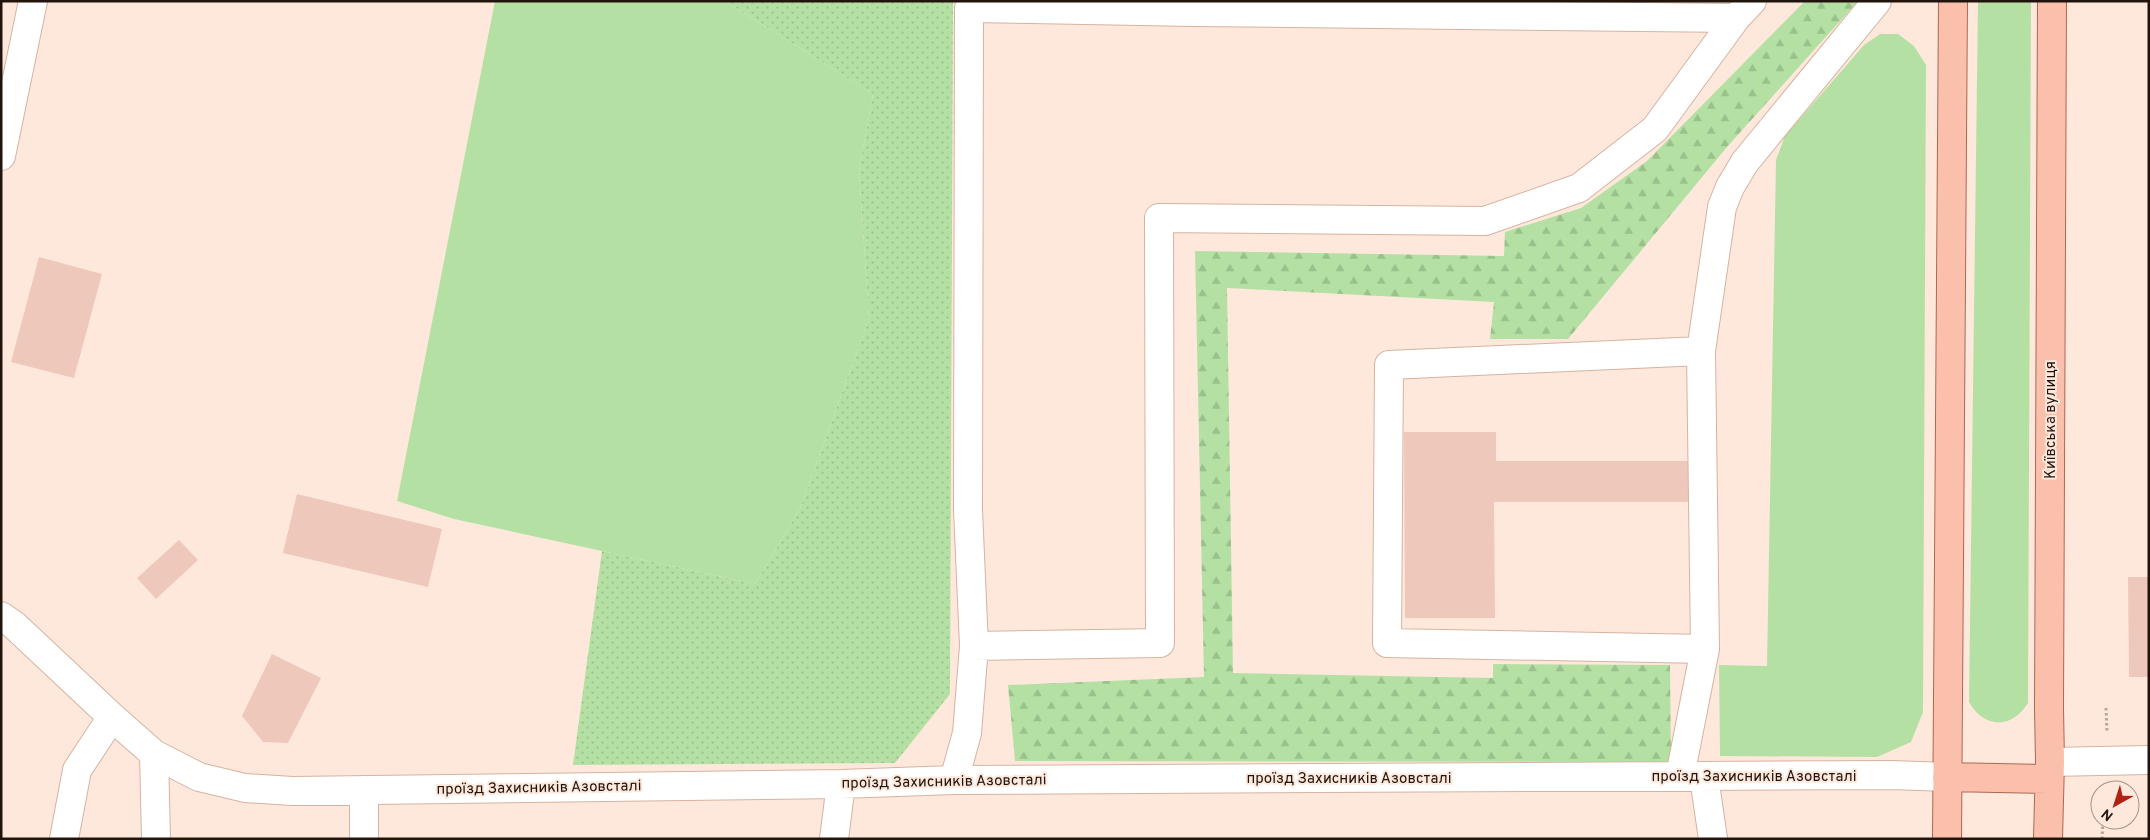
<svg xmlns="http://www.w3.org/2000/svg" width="2150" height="840" viewBox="0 0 2150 840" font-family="Overpass,sans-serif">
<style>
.green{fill:#b4e1a3}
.forest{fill:url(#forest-firs)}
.park{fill:url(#park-dots)}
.building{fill:#eec8ba}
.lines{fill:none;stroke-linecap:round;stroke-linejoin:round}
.minor-casing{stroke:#d5b3a0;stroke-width:30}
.major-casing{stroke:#ac6851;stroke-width:30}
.path{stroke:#b7a49a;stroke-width:3;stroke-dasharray:2.5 2.5;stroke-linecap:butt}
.minor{stroke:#fff;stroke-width:28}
.major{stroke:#fbc0ac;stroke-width:28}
.labels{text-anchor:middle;stroke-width:4;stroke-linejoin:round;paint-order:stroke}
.street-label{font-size:15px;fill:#20140d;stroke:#fee8dc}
</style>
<defs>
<pattern id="forest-firs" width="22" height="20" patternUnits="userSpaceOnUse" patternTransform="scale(1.25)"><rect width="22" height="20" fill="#b4e1a3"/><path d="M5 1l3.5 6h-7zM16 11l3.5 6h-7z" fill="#9ac08b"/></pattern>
<pattern id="park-dots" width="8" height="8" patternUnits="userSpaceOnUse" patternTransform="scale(1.25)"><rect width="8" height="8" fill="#b4e1a3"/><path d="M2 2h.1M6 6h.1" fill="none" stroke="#9ac08b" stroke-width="1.8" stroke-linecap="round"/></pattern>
</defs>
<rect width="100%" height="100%" fill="#fee8dc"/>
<!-- green -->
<path class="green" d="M495,1H725L873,94L859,171L869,318L800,509L755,584L454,519L397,501Z
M1978,1H2031L2028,703C2012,729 1984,729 1969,702Z
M1880,34H1898L1914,46L1926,65L1923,712L1911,742L1877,757L1720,756L1719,665L1767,666L1776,160L1785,136L1864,45Z"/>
<!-- forest -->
<path class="forest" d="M1805,1H1858L1727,147L1568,339H1490L1494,302L1227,288L1233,673L1493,678V664L1670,665L1671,762L1015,761L1008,685L1204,677L1195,251L1504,256L1505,232L1581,208L1647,161Z"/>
<!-- park -->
<path class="park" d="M725,1H953L950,694L895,763L573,765L602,551L755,584L800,509L869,318L859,171L873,94Z"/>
<!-- building -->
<path class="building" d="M39,257L102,274L74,378L11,362Z
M1404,432H1496V461H1694V502H1494L1495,618H1405Z
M297,494L442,529L428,587L283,553Z
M179,540L198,560L156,599L137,578Z
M2128,577H2149V677H2129Z
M272,654L321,678L288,743L263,742L242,716Z"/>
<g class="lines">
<defs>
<path id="minor" d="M1,156L33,1
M1701,351L1389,365L1387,643L1705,649
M1,616L14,625L112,717L154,754L199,777L245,788L292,791L841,784L954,780L1892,775L1947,777
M974,646L1160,643L1159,218L1485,221L1579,188L1655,129L1736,18L1752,1
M154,754L156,839
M2050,762L2149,760
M1680,776L1705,649L1701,351L1722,207L1730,187L1745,162L1877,1
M1704,777L1713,839
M954,780L967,733L974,646L968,510L969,8L1194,12L1736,18
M64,839L77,770L112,717
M364,839V790
M834,839L841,784"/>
<path id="major" d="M1947,777L2048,779
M1947,839L1953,1
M2048,839L2050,762L2049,708L2052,1"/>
</defs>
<!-- minor casing -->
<use href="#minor" class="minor-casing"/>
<!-- major casing -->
<use href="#major" class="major-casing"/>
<!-- path -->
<path class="path" d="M2106,708L2107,732
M2102,839L2103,820"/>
<!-- minor -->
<use href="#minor" class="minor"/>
<!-- major -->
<use href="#major" class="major"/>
</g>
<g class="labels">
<!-- street labels -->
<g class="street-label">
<text transform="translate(2050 420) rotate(-90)" y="5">Київська вулиця</text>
<text x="1754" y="781">проїзд Захисників Азовсталі</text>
<text x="1349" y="783">проїзд Захисників Азовсталі</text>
<text transform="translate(944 781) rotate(-1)" y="5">проїзд Захисників Азовсталі</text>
<text transform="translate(539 787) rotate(-1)" y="5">проїзд Захисників Азовсталі</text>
</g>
</g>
<!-- border -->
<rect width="2150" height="840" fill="none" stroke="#20140d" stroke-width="5"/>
<!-- north arrow -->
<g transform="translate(2115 805) rotate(219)"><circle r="24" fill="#fee8dc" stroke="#a59389"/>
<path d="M0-4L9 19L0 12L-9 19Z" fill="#b02116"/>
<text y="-8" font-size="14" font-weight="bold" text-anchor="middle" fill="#20140d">N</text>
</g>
</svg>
